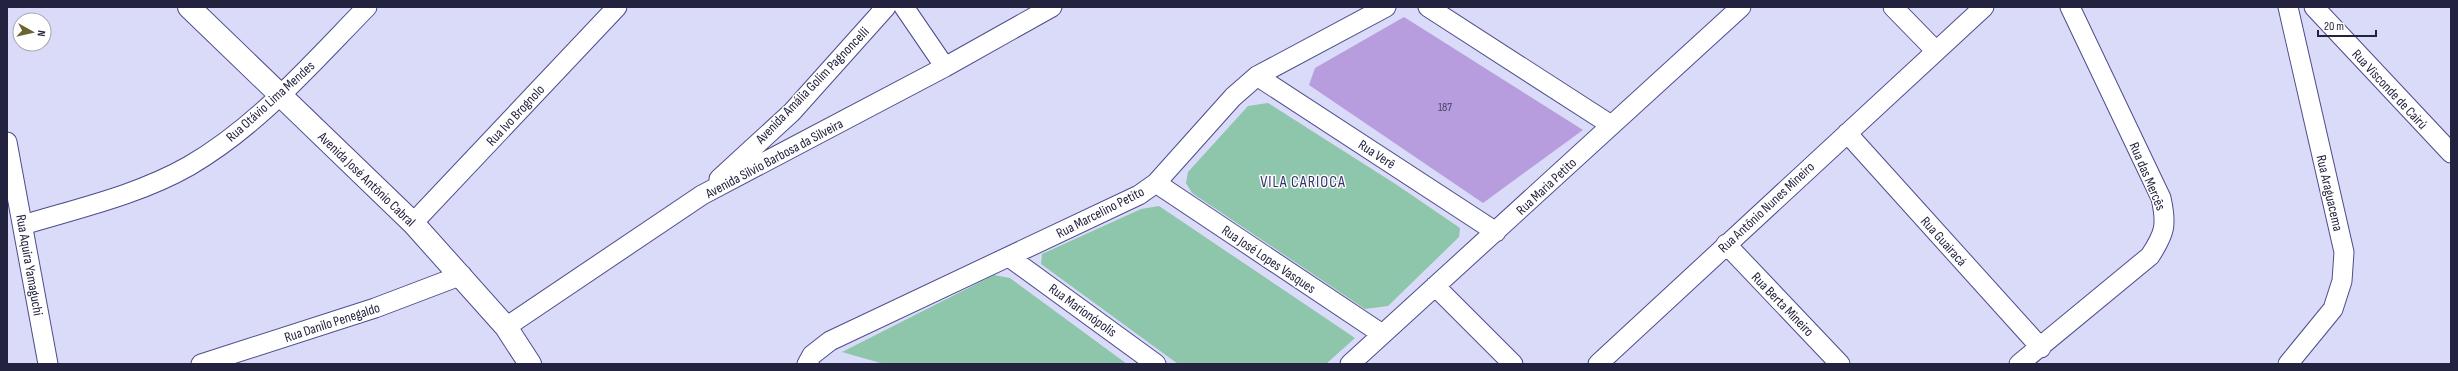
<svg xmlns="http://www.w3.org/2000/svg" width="2458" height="371" viewBox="0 0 2458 371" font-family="'Sofia Sans Condensed',sans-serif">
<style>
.green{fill:#8dc6aa}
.building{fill:#b79ddd}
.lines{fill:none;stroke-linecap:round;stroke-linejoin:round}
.minor-casing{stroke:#4e4c8b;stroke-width:21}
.tertiary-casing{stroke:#4e4c8b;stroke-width:24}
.minor{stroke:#fff;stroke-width:19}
.tertiary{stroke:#fff;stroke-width:22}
.labels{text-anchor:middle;stroke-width:3;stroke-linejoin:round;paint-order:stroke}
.number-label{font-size:12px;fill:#484266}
.street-label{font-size:14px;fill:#23233f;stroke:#fff}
.quarter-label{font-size:16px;letter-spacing:1px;fill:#36326e;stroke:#fff}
</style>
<rect width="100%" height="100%" fill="#d9dbf9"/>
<!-- green -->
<path class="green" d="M1268,103L1397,185L1460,228L1459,237L1388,306L1365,309L1192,193L1186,183L1188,172L1248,106Z
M1159,206L1355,338L1326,364H1178L1041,264L1042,254L1141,209Z
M994,275L1010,278L1127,364H884L842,352Z"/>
<!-- building -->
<path class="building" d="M1404,17L1583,130L1483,203L1309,85L1315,68Z"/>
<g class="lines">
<defs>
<path id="minor" d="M904,7L945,67
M1428,7L1611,125
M1893,7L1936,51
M2288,7L2344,252L2342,281L2333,309L2288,364
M2314,7L2451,153
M1257,76L1496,232
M1847,133L2041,348
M7,142L48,364
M719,179L792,112L886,7
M1156,183L1382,334
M413,223L617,7
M23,225C79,208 138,195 189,166C258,126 311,64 367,7
M1726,244L1840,364
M1009,257L1156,364
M1435,286L1513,364
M506,327L702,195L945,67L1052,7
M201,364L375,308L462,275
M807,364L812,355L830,341L1139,195L1156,183L1233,97L1257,76L1386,7
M1350,364L1741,7
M1598,364L1984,7
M2019,364L2150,256C2165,233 2167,225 2161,198L2070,7"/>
<path id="tertiary" d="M189,7L413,223L506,327L530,364"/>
</defs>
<!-- minor casing -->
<use href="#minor" class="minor-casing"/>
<!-- tertiary casing -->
<use href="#tertiary" class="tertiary-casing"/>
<!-- minor -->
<use href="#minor" class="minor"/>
<!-- tertiary -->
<use href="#tertiary" class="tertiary"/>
</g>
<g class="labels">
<!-- number labels -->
<g class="number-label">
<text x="1445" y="111">187</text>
</g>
<!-- street labels -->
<g class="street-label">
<text transform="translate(812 85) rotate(-46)" y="5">Avenida Amália Golim Pagnoncelli</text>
<text transform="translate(2390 89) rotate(47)" y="5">Rua Visconde de Cairú</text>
<text transform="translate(270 101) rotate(-42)" y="5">Rua Otávio Lima Mendes</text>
<text transform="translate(515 115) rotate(-47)" y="5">Rua Ivo Brognolo</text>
<text transform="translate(1377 154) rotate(33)" y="5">Rua Verê</text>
<text transform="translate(774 158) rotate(-28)" y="5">Avenida Silvio Barbosa da Silveira</text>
<text transform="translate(2148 176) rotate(67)" y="5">Rua das Mercês</text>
<text transform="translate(367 179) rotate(44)" y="5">Avenida José Antônio Cabral</text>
<text transform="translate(1546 186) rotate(-43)" y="5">Rua Maria Petito</text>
<text transform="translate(2330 193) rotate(77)" y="5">Rua Araguacema</text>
<text transform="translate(1766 207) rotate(-43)" y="5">Rua Antônio Nunes Mineiro</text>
<text transform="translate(1100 212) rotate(-27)" y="5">Rua Marcelino Petito</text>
<text transform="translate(1944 241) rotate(48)" y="5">Rua Guairacá</text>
<text transform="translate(1269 259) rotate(34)" y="5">Rua José Lopes Vasques</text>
<text transform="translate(30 265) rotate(80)" y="5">Rua Aquira Yamaguchi</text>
<text transform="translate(1783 304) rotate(46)" y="5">Rua Berta Mineiro</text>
<text transform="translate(1083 310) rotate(36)" y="5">Rua Marionópolis</text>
<text transform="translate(332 322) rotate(-18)" y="5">Rua Danilo Penegaldo</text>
</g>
<!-- quarter labels -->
<g class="quarter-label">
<text x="1303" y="187">VILA CARIOCA</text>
</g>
</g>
<!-- border -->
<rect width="2458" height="371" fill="none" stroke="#23233f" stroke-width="16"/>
<!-- north arrow -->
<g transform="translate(32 32) rotate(98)"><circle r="19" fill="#ffffff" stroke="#a7a7b2"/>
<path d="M0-3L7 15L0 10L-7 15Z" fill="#696430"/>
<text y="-6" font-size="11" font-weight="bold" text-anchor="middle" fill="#23233f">N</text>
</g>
<!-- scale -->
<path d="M2318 30v6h58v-6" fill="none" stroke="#23233f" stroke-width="2"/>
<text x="2324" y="30" font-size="12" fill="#23233f" stroke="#ffffff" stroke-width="3" paint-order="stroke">20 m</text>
</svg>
